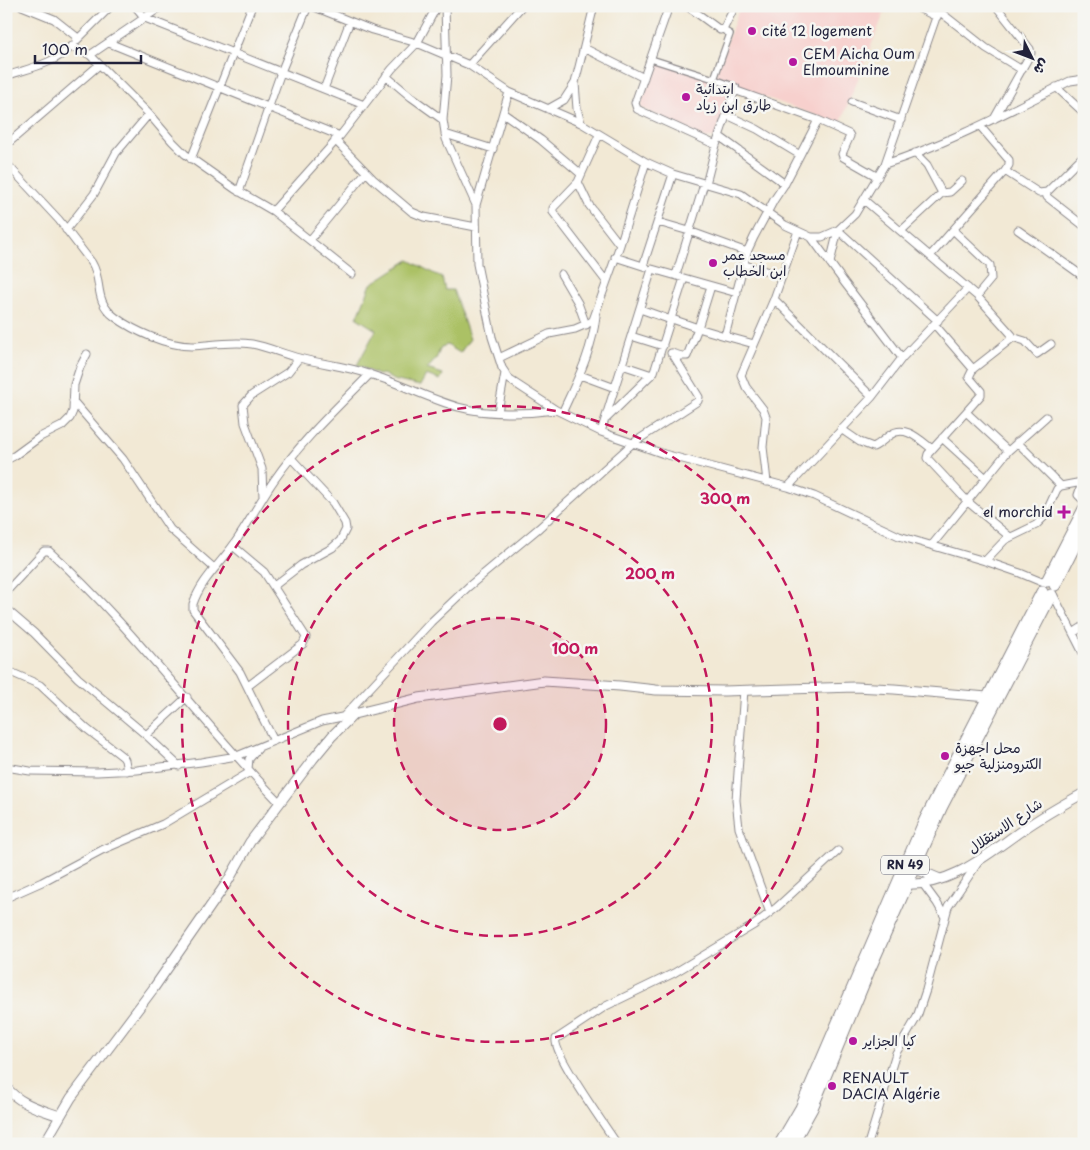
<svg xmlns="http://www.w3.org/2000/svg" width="1090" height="1150" viewBox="0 0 1090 1150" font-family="'Playpen Sans','Playpen Sans Arabic',sans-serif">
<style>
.built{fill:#f7d0cd}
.green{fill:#abc165;stroke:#667250}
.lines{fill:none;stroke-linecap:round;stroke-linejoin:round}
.pedestrian-casing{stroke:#8a8688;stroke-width:8}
.minor-casing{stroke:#8a8688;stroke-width:9}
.tertiary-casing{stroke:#8a8688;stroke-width:11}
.primary-casing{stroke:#8a8688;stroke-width:13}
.pedestrian{stroke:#fff;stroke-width:5.5}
.minor{stroke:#fff;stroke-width:7}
.tertiary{stroke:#fff;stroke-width:9}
.primary{stroke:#fff;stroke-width:11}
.ring{fill:none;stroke:#c2185b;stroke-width:2.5;stroke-dasharray:9 6}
.poi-dot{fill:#b5179e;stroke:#f6f6f2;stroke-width:2}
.labels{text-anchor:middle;stroke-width:5;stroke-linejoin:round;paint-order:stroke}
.shield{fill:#f6f6f2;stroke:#626272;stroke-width:1}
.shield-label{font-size:12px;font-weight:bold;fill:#22223b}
.poi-label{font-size:14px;fill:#22223b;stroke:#f6f6f2;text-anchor:start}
.street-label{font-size:14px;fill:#22223b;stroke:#f6f6f2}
.centre{fill:#c2185b;stroke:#f6f6f2;stroke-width:2.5}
.ring-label{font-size:15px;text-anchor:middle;font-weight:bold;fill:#c2185b;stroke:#f6f6f2;stroke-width:5;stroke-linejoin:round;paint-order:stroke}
</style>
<rect width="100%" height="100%" fill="#f6f6f2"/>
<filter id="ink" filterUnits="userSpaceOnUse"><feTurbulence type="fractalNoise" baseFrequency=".02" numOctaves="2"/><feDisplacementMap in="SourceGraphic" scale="10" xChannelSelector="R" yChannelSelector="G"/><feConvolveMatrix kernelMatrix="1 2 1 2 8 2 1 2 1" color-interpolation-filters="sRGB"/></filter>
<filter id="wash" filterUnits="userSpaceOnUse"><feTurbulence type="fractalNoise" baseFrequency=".0096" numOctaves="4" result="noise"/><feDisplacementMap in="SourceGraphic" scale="20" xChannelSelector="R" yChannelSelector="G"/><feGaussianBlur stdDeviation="1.12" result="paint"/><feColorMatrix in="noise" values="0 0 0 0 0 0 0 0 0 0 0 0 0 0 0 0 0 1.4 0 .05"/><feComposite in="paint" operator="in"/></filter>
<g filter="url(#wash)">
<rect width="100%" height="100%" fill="#f2e9d5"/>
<!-- built -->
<path class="built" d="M740,6H887L840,124L722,82L732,87L715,138L710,137L707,139L640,107L657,60L714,79Z"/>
<!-- green -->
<path class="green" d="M409,260L442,278L445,290H453L470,339L460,353L447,345L441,347L436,359L427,369L443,374L440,380L426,375L420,386L393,380L383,374L378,375L357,365L376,330L357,318L371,284Z"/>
</g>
<g filter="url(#ink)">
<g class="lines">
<defs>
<path id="pedestrian" d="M723,30L730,34L714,79L736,87L734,93
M651,59L714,79"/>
<path id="minor" d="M22,6L54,19L78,38
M135,6L145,18L364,105
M312,6L372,30L417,43L469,65L509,92L581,123L646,162L673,174L741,194L785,225L811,237H822L838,230L855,214L885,164L940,6
M445,6L447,75L443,120L446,139L476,205L477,264L492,337L502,368L510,380L556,410L601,432L664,454L788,487L814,496L899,536L985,561L1020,573L1044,583
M669,6L635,103L637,109L641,111L716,145
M687,6L720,30L724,28L735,6
M914,6L937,17
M939,11L986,48L1022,70
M76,41L111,6
M109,43L340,136
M584,48L644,78
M90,55L162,6
M469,65L522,6
M6,76C30,68 54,64 72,46L90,55L149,114L172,141L185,154L235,189L273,211L352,274
M386,76L411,97L443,120
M1056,87L1084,113
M324,89L350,21
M852,102L901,120
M548,109L564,100L575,83
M503,113L541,140L581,174
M727,115L757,129L800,155
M994,119L1031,53L1030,49L996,6
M581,123L577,109L575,83L594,6
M980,126L1009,160V165L1005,171L1039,193L1047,192
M445,134L493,149
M599,135L578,182L553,208V212L606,281
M719,136L785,184
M335,140L373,179L412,212L424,217L476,227
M6,145L99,65
M1084,155L1046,193L1047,197L1084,226
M191,159L252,6
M6,163L59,220L92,263C103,281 93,301 115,317C134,331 167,346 192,346C211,345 233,341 252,344C268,347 283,354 299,358C322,364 346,366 369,374C399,383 427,398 458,407C487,415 526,414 555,410
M885,164C950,143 1009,111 1070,81L1084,79
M706,184L716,145L734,93L737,91L818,120L849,134L850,136L842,154L843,157L878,177
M239,192L281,72L308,6
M942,193L950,192L962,181
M864,200L977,296L1012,335L1010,340L973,369L969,377L981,391V395L966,412L1008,451L932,545
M476,205L509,92
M273,211L340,136L392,69L417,43L437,6
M658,222L689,231L747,252
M66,230L94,194L116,153L149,114
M953,230L990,265L991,279L977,296
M1018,230L1084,277
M901,231L942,193L927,165L915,153
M811,237L844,282L902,358
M310,240L366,172
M620,245L646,162
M930,256L1005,171
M615,257L646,267
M830,263L838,230L938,321
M745,265L782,276
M643,266L673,174
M561,274L578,303L586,325
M676,275L704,184
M711,286L698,328L725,336
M774,299L872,397
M640,309L671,320
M935,325L973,369
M631,336L663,346
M1012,337L1025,341L1037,354L1051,344
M754,344L725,336L747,252L754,237L774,200L786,182L818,120
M671,353L682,356H687L698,328L672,319
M499,358L549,334L575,329L589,323L593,320L620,245L589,205L578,182
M622,365L652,375
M580,375L615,388
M73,401L123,459L170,529L214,568
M498,412L505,373
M966,412L928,454L927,458L968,502L1010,537
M562,413C577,380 592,352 596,316
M607,418L654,372L684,278
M841,429L860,442L873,447C880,444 884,439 890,435C905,424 920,440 932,449
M601,432L652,269L737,293
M942,438L986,478
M1017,442L1061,486
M1008,451L1046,417
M6,460L14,456L40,437L62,426L70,418L73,411L74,385L80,367L87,354
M1083,480L1078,495L1084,501
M767,482L763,447L766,417L763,409L746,387L741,375L774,299L798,231
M788,487L872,397L902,358L968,288
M263,497L262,469L245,423L243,405L252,395L288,372L299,358
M233,546L264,572L306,637L303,644L248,686
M985,561L1005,540L1036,525L1044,517L1057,489L1061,486L1082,482
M274,586L301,565L332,548L340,541L346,529L345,523L333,503L291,458
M6,592L42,553L44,551H49C134,628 200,721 279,802
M1053,594L1084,655
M6,609L34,633L78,678L146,735
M1073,633L1084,626
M6,670L40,685L87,729L123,757L125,760L127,771
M744,690L736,800L739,828L770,913
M344,716L431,622L468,587L539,528L633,443L698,401L699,397L672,353
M274,741L240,672L193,610V604C201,580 221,563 234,544C249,523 260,500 275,479C302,440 337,408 370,374
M179,766L146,735L187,697
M6,767L30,771L97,772L137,770L201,762L237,756L322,721L347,716
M248,769L249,759L258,749
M923,884L937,903L945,917
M6,898L42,882L102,850L163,824L250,772
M617,1144C607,1128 552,1053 556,1039L606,1006L674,973L754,925L776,908L838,851
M868,1144L896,1053L917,1017L926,990L948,907L979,861"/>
<path id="tertiary" d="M910,870L921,871L940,879
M902,884C949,888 985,856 1021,831C1041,817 1062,805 1084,793
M6,1087C19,1104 40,1109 59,1116
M44,1144L71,1098L153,989L228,881L250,842L313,759L332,736L354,714L419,698L544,681L620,686L656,690L724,691L855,687L894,689L987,697"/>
<path id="primary" d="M1047,581L1084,509
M1055,585L1084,527
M780,1144L801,1108L925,820L1042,592
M792,1144L812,1108L870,968L941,808L1051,595"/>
</defs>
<!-- pedestrian casing -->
<use href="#pedestrian" class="pedestrian-casing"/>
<!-- minor casing -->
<use href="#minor" class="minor-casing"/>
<!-- tertiary casing -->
<use href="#tertiary" class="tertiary-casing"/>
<!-- primary casing -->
<use href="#primary" class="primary-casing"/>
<!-- pedestrian -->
<use href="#pedestrian" class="pedestrian"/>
<!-- minor -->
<use href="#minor" class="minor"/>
<!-- tertiary -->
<use href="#tertiary" class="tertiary"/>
<!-- primary -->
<use href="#primary" class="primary"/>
</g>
</g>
<!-- distance rings -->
<circle cx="500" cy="724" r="106" fill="#c2185b" fill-opacity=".12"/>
<g class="ring">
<circle cx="500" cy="724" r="106"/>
<circle cx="500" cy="724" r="212"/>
<circle cx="500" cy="724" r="318"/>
</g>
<!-- markers -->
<g class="poi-dot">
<circle cx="752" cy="31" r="5"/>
<circle cx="793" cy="62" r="5"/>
<circle cx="686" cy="97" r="5"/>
<circle cx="713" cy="263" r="5"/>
<path d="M1061.5 504.5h5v5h5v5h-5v5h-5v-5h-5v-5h5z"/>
<circle cx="945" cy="756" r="5"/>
<circle cx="853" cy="1041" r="5"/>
<circle cx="832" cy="1086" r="5"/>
</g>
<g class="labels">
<!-- shield labels -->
<rect class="shield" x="881" y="855.5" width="48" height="19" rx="4"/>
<g class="shield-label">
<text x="905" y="869">RN 49</text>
</g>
<!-- poi labels -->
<g class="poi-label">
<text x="762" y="36">cité 12 logement</text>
<text x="803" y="59">CEM Aicha Oum<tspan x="803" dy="16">Elmouminine</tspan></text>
<text x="696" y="94">ابتدائية<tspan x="696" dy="16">طارق ابن زياد</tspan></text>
<text x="723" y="260">مسجد عمر<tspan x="723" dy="16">ابن الخطاب</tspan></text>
<text x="1053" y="517" text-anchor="end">el morchid</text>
<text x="955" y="753">محل اجهزة<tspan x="955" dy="16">الكترومنزلية جيو</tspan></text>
<text x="863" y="1046">كيا الجزاير</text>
<text x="842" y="1083">RENAULT<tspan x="842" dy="16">DACIA Algérie</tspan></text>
</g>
<!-- street labels -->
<g class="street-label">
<text transform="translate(1005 826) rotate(-34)" y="5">شارع الاستقلال</text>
</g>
</g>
<circle cx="500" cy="724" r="8" class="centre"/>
<g class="ring-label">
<text x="725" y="504">300 m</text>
<text x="650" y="579">200 m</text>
<text x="575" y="654">100 m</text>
</g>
<!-- margin -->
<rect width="1090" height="1150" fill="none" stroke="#f6f6f2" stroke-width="25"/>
<!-- north arrow -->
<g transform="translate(1032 58) rotate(132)" stroke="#f6f6f2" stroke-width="4" paint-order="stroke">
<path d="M0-4L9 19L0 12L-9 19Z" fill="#22223b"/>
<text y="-8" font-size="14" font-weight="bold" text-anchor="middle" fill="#22223b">ش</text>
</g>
<!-- scale -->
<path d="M35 55v8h106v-8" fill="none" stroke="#22223b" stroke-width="2.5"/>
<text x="42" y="55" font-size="15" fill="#22223b" stroke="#f6f6f2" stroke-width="4" paint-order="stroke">100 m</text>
</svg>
